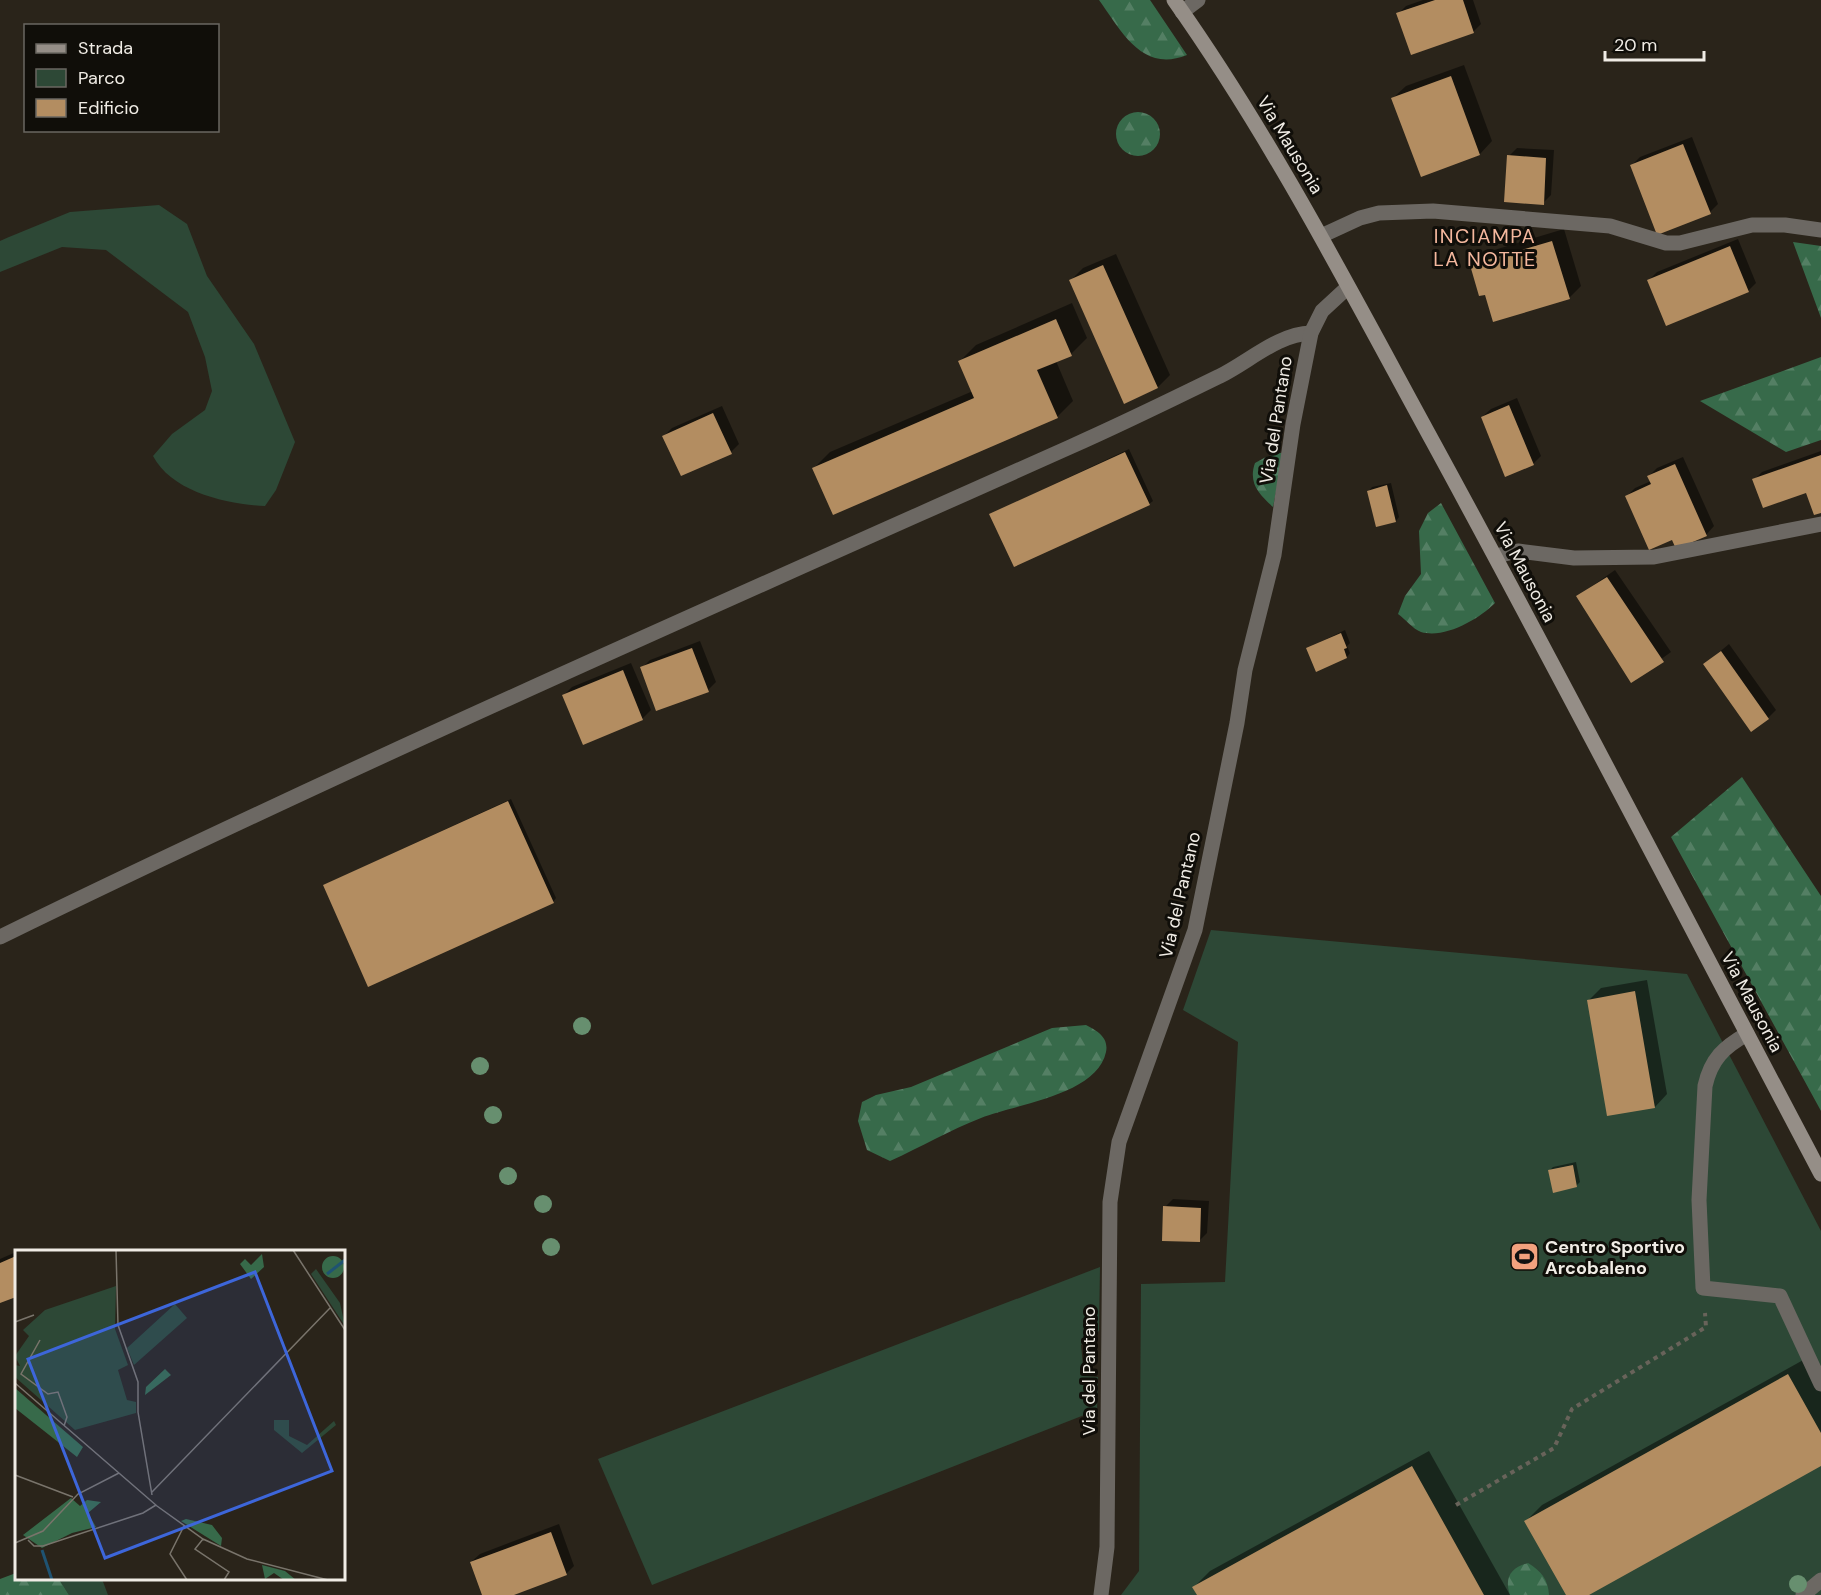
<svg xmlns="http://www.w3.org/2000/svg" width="1821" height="1595" viewBox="0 0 1821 1595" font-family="'DM Sans',sans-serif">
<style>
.green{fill:#2d4836}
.forest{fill:url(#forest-firs)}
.shadow{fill:#0007}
.building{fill:#b38d61}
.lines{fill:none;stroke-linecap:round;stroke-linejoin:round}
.path{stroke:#68635a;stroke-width:4;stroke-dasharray:4.5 4.5;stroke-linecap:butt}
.service{stroke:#6c6863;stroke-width:15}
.minor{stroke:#6c6863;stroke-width:15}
.secondary{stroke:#958e87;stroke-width:15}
.tree{fill:#678f6f}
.labels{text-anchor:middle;stroke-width:6;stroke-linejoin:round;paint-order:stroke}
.street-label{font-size:18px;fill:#f0ece5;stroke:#100e09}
.poi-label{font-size:18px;font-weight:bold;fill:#f0ece5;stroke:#100e09;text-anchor:start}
.neighbourhood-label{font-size:20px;letter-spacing:1.5px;fill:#f5b89e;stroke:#100e09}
.inset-river{fill:none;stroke:#1f5372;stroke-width:3}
.inset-road{fill:none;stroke:#79746b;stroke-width:1.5}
.view{fill:#3d66da;fill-opacity:0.15;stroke:#3d66da;stroke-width:3}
.inset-edge{fill:none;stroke:#f0ece5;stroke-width:3}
</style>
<defs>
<pattern id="forest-firs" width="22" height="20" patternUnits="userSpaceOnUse" patternTransform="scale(1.5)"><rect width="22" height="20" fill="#376a4a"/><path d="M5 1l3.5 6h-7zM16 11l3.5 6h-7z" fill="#547f64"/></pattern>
</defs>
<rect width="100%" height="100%" fill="#2a241a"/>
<!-- green -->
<path class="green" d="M159,205L187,224L207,276L254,344L295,442L276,490L265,506C226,504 172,492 153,456L172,434L205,410L212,391L205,357L188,312L106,250L62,247L0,272V241L9,237L70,212Z
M1211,930L1687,974L1821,1231V1595H1121L1139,1571L1141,1284L1225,1282L1238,1042L1183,1010Z
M1100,1267L1099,1331L1081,1345L1084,1376L1098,1377L1097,1410L652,1585L598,1459Z
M59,1579H102L108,1595H69Z"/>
<!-- forest -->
<path class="forest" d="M1099,0H1150L1187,55C1142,73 1122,32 1099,0Z
M1116 134a22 22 0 1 1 44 0a22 22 0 1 1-44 0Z
M1793,242L1821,246V318Z
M1821,357V440L1786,452L1700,401Z
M1284,452L1273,507C1259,494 1248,483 1255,463L1266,457Z
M1441,503L1495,603C1479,619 1445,639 1421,632C1413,629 1405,619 1398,614L1405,596L1421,574L1419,531L1428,513Z
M1742,777L1821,896V1111L1671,837Z
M1086,1025C1097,1031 1109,1037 1106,1052C1097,1095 1016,1104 981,1118C950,1130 921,1147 890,1161L867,1150L858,1121L862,1102L876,1095L911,1087L1052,1028Z
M1528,1563C1541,1571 1548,1579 1549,1595H1510C1504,1577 1511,1568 1528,1563Z
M16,1573V1578L59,1579L69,1595H0V1579Z"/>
<!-- shadow -->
<path class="shadow" d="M1423,0H1473L1481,24L1473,32L1398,14L1406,6Z
M1464,65L1492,141L1480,154L1421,175L1393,98L1406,86Z
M1692,137L1718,204L1710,212L1632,165L1640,157Z
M1517,148L1554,150L1551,195L1543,203L1509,156Z
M1564,229L1581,286L1569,298L1486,293L1471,265L1484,253Z
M1738,239L1756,283L1748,291L1649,280L1657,272Z
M1116,254L1170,375L1158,387L1070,281L1083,268Z
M1072,303L1087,338L1071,354L1056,361L1073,401L1057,417L814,468L830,452L973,391L960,361L976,345Z
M1517,398L1541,456L1533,464L1482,417L1491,409Z
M722,406L739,444L731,452L664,436L672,428Z
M1129,449L1153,501L1149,504L991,514Z
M1821,451V511L1807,491L1754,480L1762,472Z
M1683,457L1714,526L1706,535L1673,538L1627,496L1635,488L1651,481L1649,476L1657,468Z
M1391,483L1399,517L1396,521L1369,491L1372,487Z
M1615,570L1671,652L1632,680L1578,596Z
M1345,630L1350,643L1347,646L1350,653L1347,657L1308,648Z
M700,641L716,682L708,690L642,668L650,660Z
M1729,644L1776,710L1768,718L1705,664Z
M631,663L651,710L643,718L584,743L564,695L572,687Z
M511,799L556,898L553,902L324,885Z
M1647,980L1667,1094L1655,1107L1589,1000L1601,988Z
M1576,1162L1580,1182L1576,1186L1550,1170L1553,1167Z
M1173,1199L1209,1201L1207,1233L1199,1241L1165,1207Z
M16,1252V1295L0,1302V1259Z
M1805,1359L1821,1388V1464L1586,1595H1567L1526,1521L1542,1505Z
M1429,1451L1510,1595H1198L1194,1587L1210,1571Z
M559,1524L574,1566L566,1574L509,1595H484L471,1562L480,1554Z"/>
<!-- building -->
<path class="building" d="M1435,0H1463L1474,33L1411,55L1396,13Z
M1451,76L1480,155L1421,177L1391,98Z
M1683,144L1711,214L1657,235L1630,165Z
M1507,155L1546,158L1544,205L1504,202Z
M1552,241L1570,299L1493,322L1485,295L1479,296L1470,265Z
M1730,246L1749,292L1666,326L1647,280Z
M1103,265L1158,388L1124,404L1069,280Z
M1056,319L1072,356L1037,370L1058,418L833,515L812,468L974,398L958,361Z
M1509,405L1534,465L1505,477L1481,417Z
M713,413L732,454L681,476L662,436Z
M1125,452L1150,505L1014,567L989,514Z
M1821,455V513L1814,515L1806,493L1763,508L1752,479Z
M1675,464L1707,536L1676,549L1672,540L1649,550L1625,496L1651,484L1647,476Z
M1387,485L1396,522L1376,527L1367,491Z
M1607,577L1664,662L1631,683L1576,596Z
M1341,633L1347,648L1344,649L1347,658L1316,672L1306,648Z
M692,648L709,692L656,711L640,667Z
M1721,651L1769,719L1751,732L1703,664Z
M623,670L643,720L583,745L562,695Z
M508,801L554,903L368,987L323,885Z
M1635,991L1655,1108L1607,1116L1587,1000Z
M1573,1165L1577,1187L1553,1193L1548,1170Z
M1163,1206L1201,1208L1200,1242L1162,1241Z
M16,1256V1297L0,1303V1263Z
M1788,1374L1821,1433V1466L1589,1595H1566L1524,1521Z
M1412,1466L1484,1595H1197L1192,1587Z
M551,1532L567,1575L514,1595H482L470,1562Z"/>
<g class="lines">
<!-- path -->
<path class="path" d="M1456,1505L1554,1448L1572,1409L1706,1327L1705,1313"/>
<!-- service -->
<path class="service" d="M1321,236L1360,218L1379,213L1433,211L1610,226L1666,243H1680L1752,225H1785L1821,230
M0,937C352,765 712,607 1070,447C1120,425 1171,400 1220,376C1250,361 1278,334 1311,333
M1747,1034C1724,1047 1711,1059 1705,1086L1699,1200L1703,1288L1780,1296L1821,1384
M1803,1595L1821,1580"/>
<!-- minor -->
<path class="minor" d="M1182,12L1198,0
M1496,556L1518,551L1574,558L1654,557L1821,524
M1101,1595L1107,1547L1110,1202L1119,1142L1195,930L1237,723L1245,670L1274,555L1293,424L1311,333L1322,311L1348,287"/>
<!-- secondary -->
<path class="secondary" d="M1174,0C1273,140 1351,292 1433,442C1565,684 1692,930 1821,1174"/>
</g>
<!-- trees -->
<g class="tree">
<circle cx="582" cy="1026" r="9"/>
<circle cx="480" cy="1066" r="9"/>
<circle cx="493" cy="1115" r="9"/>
<circle cx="508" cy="1176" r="9"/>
<circle cx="543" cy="1204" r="9"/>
<circle cx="551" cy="1247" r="9"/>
<circle cx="1798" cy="1584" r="9"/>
</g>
<!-- icons -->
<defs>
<symbol id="stadium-square" viewBox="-11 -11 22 22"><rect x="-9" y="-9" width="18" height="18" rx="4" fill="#f2a17e" stroke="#100e09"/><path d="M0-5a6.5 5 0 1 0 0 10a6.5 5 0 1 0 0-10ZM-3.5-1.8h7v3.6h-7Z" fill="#111"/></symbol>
</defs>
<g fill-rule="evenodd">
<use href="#stadium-square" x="1508" y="1240" width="33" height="33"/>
</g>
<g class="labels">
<!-- street labels -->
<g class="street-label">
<text transform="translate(1290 145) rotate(59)" y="6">Via Mausonia</text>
<text transform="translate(1276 420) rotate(-81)" y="6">Via del Pantano</text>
<text transform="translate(1525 572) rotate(62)" y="6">Via Mausonia</text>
<text transform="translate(1180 895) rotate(-77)" y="6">Via del Pantano</text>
<text transform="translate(1752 1002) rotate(62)" y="6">Via Mausonia</text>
<text transform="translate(1089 1371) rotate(-90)" y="6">Via del Pantano</text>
</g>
<!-- poi labels -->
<g class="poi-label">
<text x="1545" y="1253">Centro Sportivo<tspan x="1545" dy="21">Arcobaleno</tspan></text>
</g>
<!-- neighbourhood labels -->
<g class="neighbourhood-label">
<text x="1485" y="243">INCIAMPA<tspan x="1485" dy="23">LA NOTTE</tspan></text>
</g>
</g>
<!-- overview -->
<g transform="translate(15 1250)">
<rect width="330" height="330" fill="#2a241a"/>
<path d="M301,19L325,53L330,76L296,24ZM101,36L100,79L113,115L103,120L112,150L121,152V163L60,180L0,127V115L5,116L0,106L14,86L8,80L30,60ZM160,54L172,68L119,115L112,98ZM259,170H274V186L292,195L319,171L321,175L287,203L259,180Z" fill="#2d4836"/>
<path d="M247,4L249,17L236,29L225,14L230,9L236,15ZM307 17a11 11 0 1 1 22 0a11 11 0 1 1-22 0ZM150,119L156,125L130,145L131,137ZM0,138L68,197L62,207L0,158ZM56,248L65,256L72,250L86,252L73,263L81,277L57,283L27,298L8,285ZM171,269L197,275L207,288L206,296L166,271ZM247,315L270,321L281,330H269L259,323L250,329Z" fill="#376a4a"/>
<path class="inset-river" d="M312,24L330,10M27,300L37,330"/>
<path class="inset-road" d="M101,0L103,75L123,132V162L137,245M278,0L330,80M0,72L19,65M25,90L6,124L33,144L43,142L52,167L49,176M0,133L142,256L188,289L232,309L313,330M0,225L58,247M137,242L315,58M169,276L155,304L172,330M188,289L180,299L214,322L209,330M13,290L19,296H28L128,263L141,255M0,293L28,281L63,244L104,223"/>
<path class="view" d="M240,22L317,221L90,308L13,109Z"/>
<rect width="330" height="330" class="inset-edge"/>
</g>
<!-- legend -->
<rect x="24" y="24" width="195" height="108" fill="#100e09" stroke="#6a6761" stroke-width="1.5"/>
<rect x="36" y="44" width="30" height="9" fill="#958e87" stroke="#6a6761" stroke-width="1.5"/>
<text x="78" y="54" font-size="18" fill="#f0ece5">Strada</text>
<rect x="36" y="69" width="30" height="18" fill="#2d4836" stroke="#6a6761" stroke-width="1.5"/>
<text x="78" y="84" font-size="18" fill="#f0ece5">Parco</text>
<rect x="36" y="99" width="30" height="18" fill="#b38d61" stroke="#6a6761" stroke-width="1.5"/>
<text x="78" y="114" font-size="18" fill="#f0ece5">Edificio</text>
<!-- scale -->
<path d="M1605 51v9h99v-9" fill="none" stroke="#f0ece5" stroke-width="3"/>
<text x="1614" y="51" font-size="18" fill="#f0ece5" stroke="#100e09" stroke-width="4.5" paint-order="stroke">20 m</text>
</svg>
